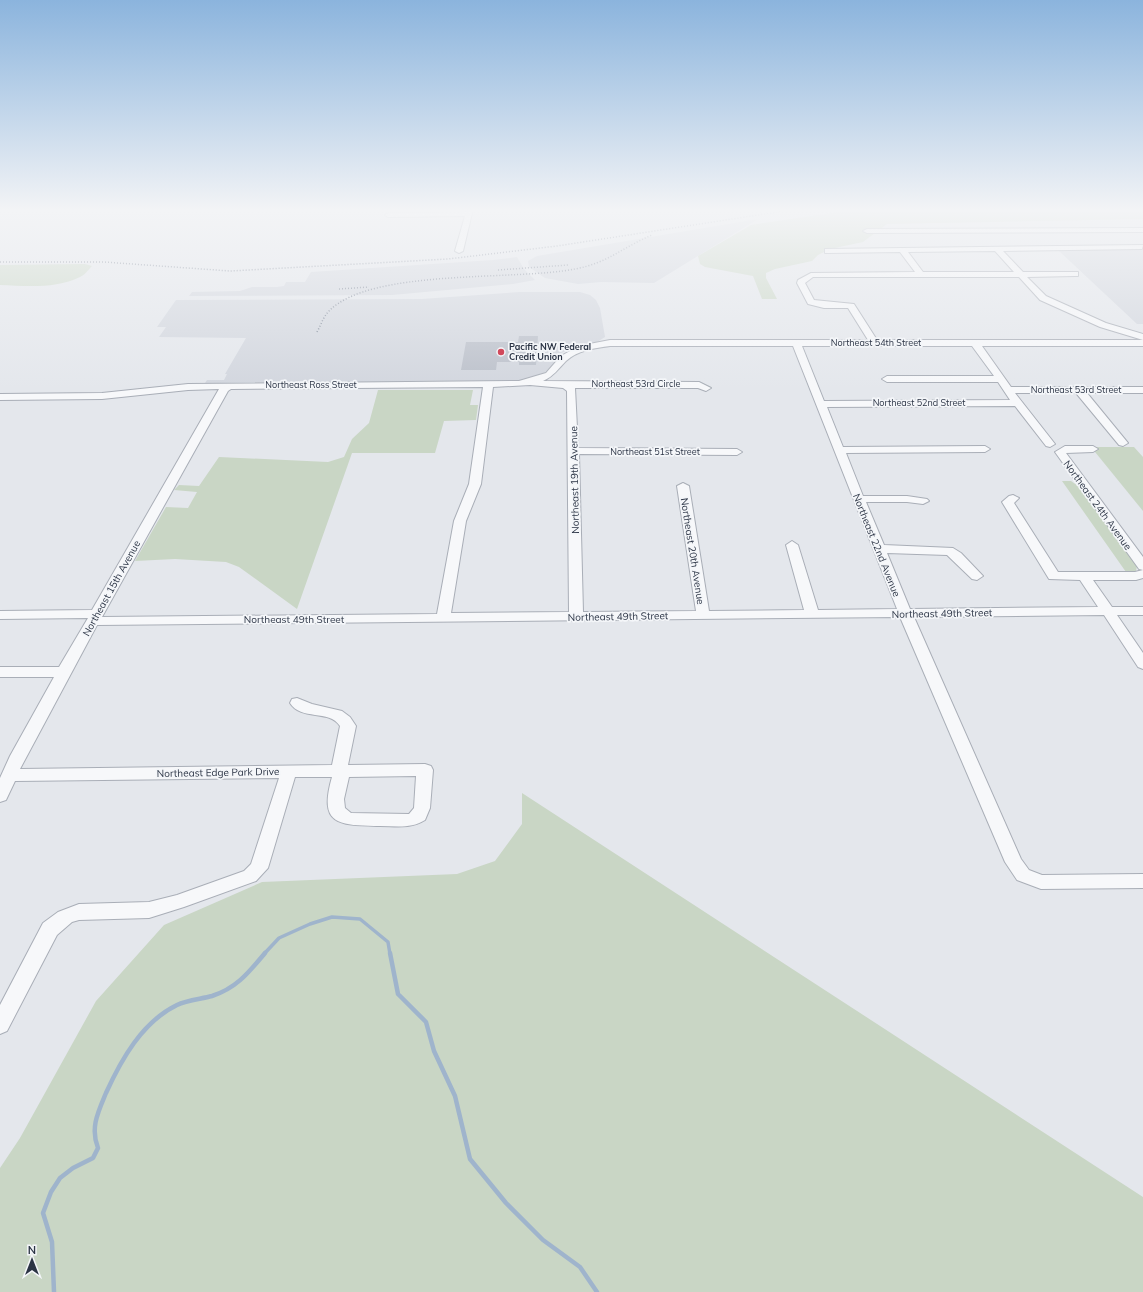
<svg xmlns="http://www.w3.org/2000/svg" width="1143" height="1292" viewBox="0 0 1143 1292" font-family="Mulish,sans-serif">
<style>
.built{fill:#d2d6de}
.green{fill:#c9d6c5}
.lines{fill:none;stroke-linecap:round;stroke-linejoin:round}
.stream-far1{stroke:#9fb4cc;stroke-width:3.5}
.stream{stroke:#9fb4cc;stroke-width:4.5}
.building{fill:#bbc0ca}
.minor-casing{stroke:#a9aeb7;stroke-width:2}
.minor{fill:#f7f8fa;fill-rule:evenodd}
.rail{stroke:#7d8696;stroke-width:1.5;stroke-dasharray:1 2;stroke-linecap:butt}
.poi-dot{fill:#d1495b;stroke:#f4f6f9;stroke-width:1.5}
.labels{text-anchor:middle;stroke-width:3.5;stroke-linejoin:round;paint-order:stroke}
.far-street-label{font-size:9px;fill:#2b3445;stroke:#f4f6f9}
.far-poi-label{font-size:9px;font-weight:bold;fill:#2b3445;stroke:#f4f6f9;text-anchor:start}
.street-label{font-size:10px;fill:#2b3445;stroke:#f4f6f9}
</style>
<rect width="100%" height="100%" fill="#e4e7ec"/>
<!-- built -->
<path class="built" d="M758,219L654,283L601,282L578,284L545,278L529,267L528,261L537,256Z
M1058,250H1143V324H1137Z
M517,257L524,269L535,280L513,284L392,295L189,296L192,292L240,291L252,287H277L284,286L286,282H305L311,272L493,260Z
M520,292H580L590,295L596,300L600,308L605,337L597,342L577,346L561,353L553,365L544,373L530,379L513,382L205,383L207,380H224L227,374H225L246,338L159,337L166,327H157L176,300L422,299Z"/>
<!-- green -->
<path class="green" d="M1143,209V219L887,224L863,242L830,249L818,255L812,261L775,269L766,273V278L777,299H762L753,276L705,267L700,264L698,256L751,225L852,210Z
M85,264L92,266C88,270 85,275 80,277C56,289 26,286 0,285V265Z
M378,390H473L470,405H478L476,420L444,421L435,453H352L297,609L239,567L226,562L175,559L135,561L166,507L188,508L197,492L174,490L179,485L199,486L219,457L328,462L344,457L352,439L369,423Z
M1091,447H1134L1143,457V511Z
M1062,481H1071L1078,486L1137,566L1136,571L1126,572Z
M522,793L1143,1197V1292H0V1168L20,1138L96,1001L164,925L262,882L457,874L495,861L522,824Z"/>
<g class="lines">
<!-- stream-far1 -->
<path class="stream-far1" d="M264,954L279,938L310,924L332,917L360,919L388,942L390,954"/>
<!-- stream -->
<path class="stream" d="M390,953L398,994L426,1022L434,1051L455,1096L470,1159L506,1203L543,1240L580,1267L597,1292
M54,1292L52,1242L43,1213L51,1192L60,1178L73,1168L93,1158L98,1148C90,1128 98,1112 106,1093C121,1060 142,1022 177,1005C187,1000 201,999 212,996C237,988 249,972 265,953"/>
</g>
<!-- building -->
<path class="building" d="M519,336H538L536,365H519V362H497L496,370H461L466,342H518Z"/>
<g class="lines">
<defs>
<path id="minor" d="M466,209H473L463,251L459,253L455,251L465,216L388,217L385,215L388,213L466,212Z
M1143,228V232L867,233L863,231L867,229Z
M1143,245L1142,249L1003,251L1023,272H1078V276H1075L1027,277L1046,296L1106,323L1143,334V340L1100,327L1040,300L1019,277H813L805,283L814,300L854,304L877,340H1143V346H982L1011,387H1143V393H1087L1128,443L1123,446L1119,445L1076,393H1015L1055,444L1050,447L1046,446L1015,406L827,407L843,447L985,446L990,449L985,452L846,453L863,496H907L927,499L929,501L923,504L907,502H866L884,545L953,548L961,553L983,576L977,580L972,579L947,555L887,553L910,609L1098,607L1080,580L1049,579L1002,502L1009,496L1013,495L1019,498L1014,503L1058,572H1135L1143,570V578L1136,580H1093L1112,607H1143V615H1117L1143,653V669L1138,667L1104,615L914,617L1021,859L1029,870L1042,875L1143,874V888L1041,889L1017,880L1005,862L900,617L97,625L20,769L332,765L340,726C329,709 301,721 290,703L292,699L297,698L312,704L342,711L350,717L356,726L348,765L425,764L431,766L433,770L430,808L425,820C411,829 396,826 380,826C339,825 318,826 332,777H295L268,868L256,881L184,907L149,918L79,920L72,922L57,935L7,1031L0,1034V1005L43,923L58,912L79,904L149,902L177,895L244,871L251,864L279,778L15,781L6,800L0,802V778L10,756L54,677H0V667H59L88,618L0,619V611L92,610L219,389L188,390L102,399L0,400V394L102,393L188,384L519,381L546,373L561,356L579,346L610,340H868L848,308H824L808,304L797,283L798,280L811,273L915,272L900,252L828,253H825V249ZM995,251L1014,272H923L908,252ZM610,346H793L897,609L818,610L798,545L792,541L786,545L804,610L709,611L689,486L683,483L677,486L696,611L583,612L579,454L737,455L742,452L737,449L578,448L575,388H698L706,391L711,388L699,382L543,381C554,376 558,369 566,361C578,350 595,348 610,346ZM802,346H972L994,376H887L882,379L887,382H998L1010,400L824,401ZM530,385L563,388L567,391L569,612L451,613L466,521L481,484L493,387ZM483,387L469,484L454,521L437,614L102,617L228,391L231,389ZM416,776L414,808L409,814L351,813L345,808L344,799L349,777Z
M1065,446H1093L1098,449L1093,452L1066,453L1143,557V570L1139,569L1055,452Z"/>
</defs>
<!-- minor casing -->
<use href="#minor" class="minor-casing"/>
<!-- minor -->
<use href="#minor" class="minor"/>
<!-- rail -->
<path class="rail" d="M0,262H104L230,271L448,259L557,246L797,209
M498,270L568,265
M339,289L369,287
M317,332C321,325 323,317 329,311C371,268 515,281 575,269C608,263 623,247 652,235"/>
</g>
<!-- sky -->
<linearGradient id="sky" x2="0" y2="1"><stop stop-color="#8bb4dd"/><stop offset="0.54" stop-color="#f3f4f6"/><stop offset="1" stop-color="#f3f4f6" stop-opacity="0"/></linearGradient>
<rect width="1143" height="390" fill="url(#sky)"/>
<!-- markers -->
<circle class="poi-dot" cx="501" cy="352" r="4"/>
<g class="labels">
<!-- far-street labels -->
<g class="far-street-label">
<text x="876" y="346">Northeast 54th Street</text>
<text x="636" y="387">Northeast 53rd Circle</text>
<text x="311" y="388">Northeast Ross Street</text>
<text x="1076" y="393">Northeast 53rd Street</text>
<text x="919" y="406">Northeast 52nd Street</text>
<text x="655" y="455">Northeast 51st Street</text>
</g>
<!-- far-poi labels -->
<g class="far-poi-label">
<text x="509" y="350">Pacific NW Federal<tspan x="509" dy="10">Credit Union</tspan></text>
</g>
<!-- street labels -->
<g class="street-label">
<text transform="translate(574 480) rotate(-91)" y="4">Northeast 19th Avenue</text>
<text transform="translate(1098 505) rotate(54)" y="4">Northeast 24th Avenue</text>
<text transform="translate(877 545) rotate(68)" y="4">Northeast 22nd Avenue</text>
<text transform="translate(693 551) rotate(81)" y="4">Northeast 20th Avenue</text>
<text transform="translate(111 588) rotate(-61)" y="4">Northeast 15th Avenue</text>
<text transform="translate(942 613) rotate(-1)" y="4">Northeast 49th Street</text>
<text transform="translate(618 616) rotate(-1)" y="4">Northeast 49th Street</text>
<text x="294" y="623">Northeast 49th Street</text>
<text transform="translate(218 772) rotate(-1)" y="4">Northeast Edge Park Drive</text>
</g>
</g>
<!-- north arrow -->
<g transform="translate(32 1260)" stroke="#f4f6f9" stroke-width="3" paint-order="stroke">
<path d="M0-3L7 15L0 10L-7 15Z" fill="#2b3445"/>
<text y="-6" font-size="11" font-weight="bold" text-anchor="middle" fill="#2b3445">N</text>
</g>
</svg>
